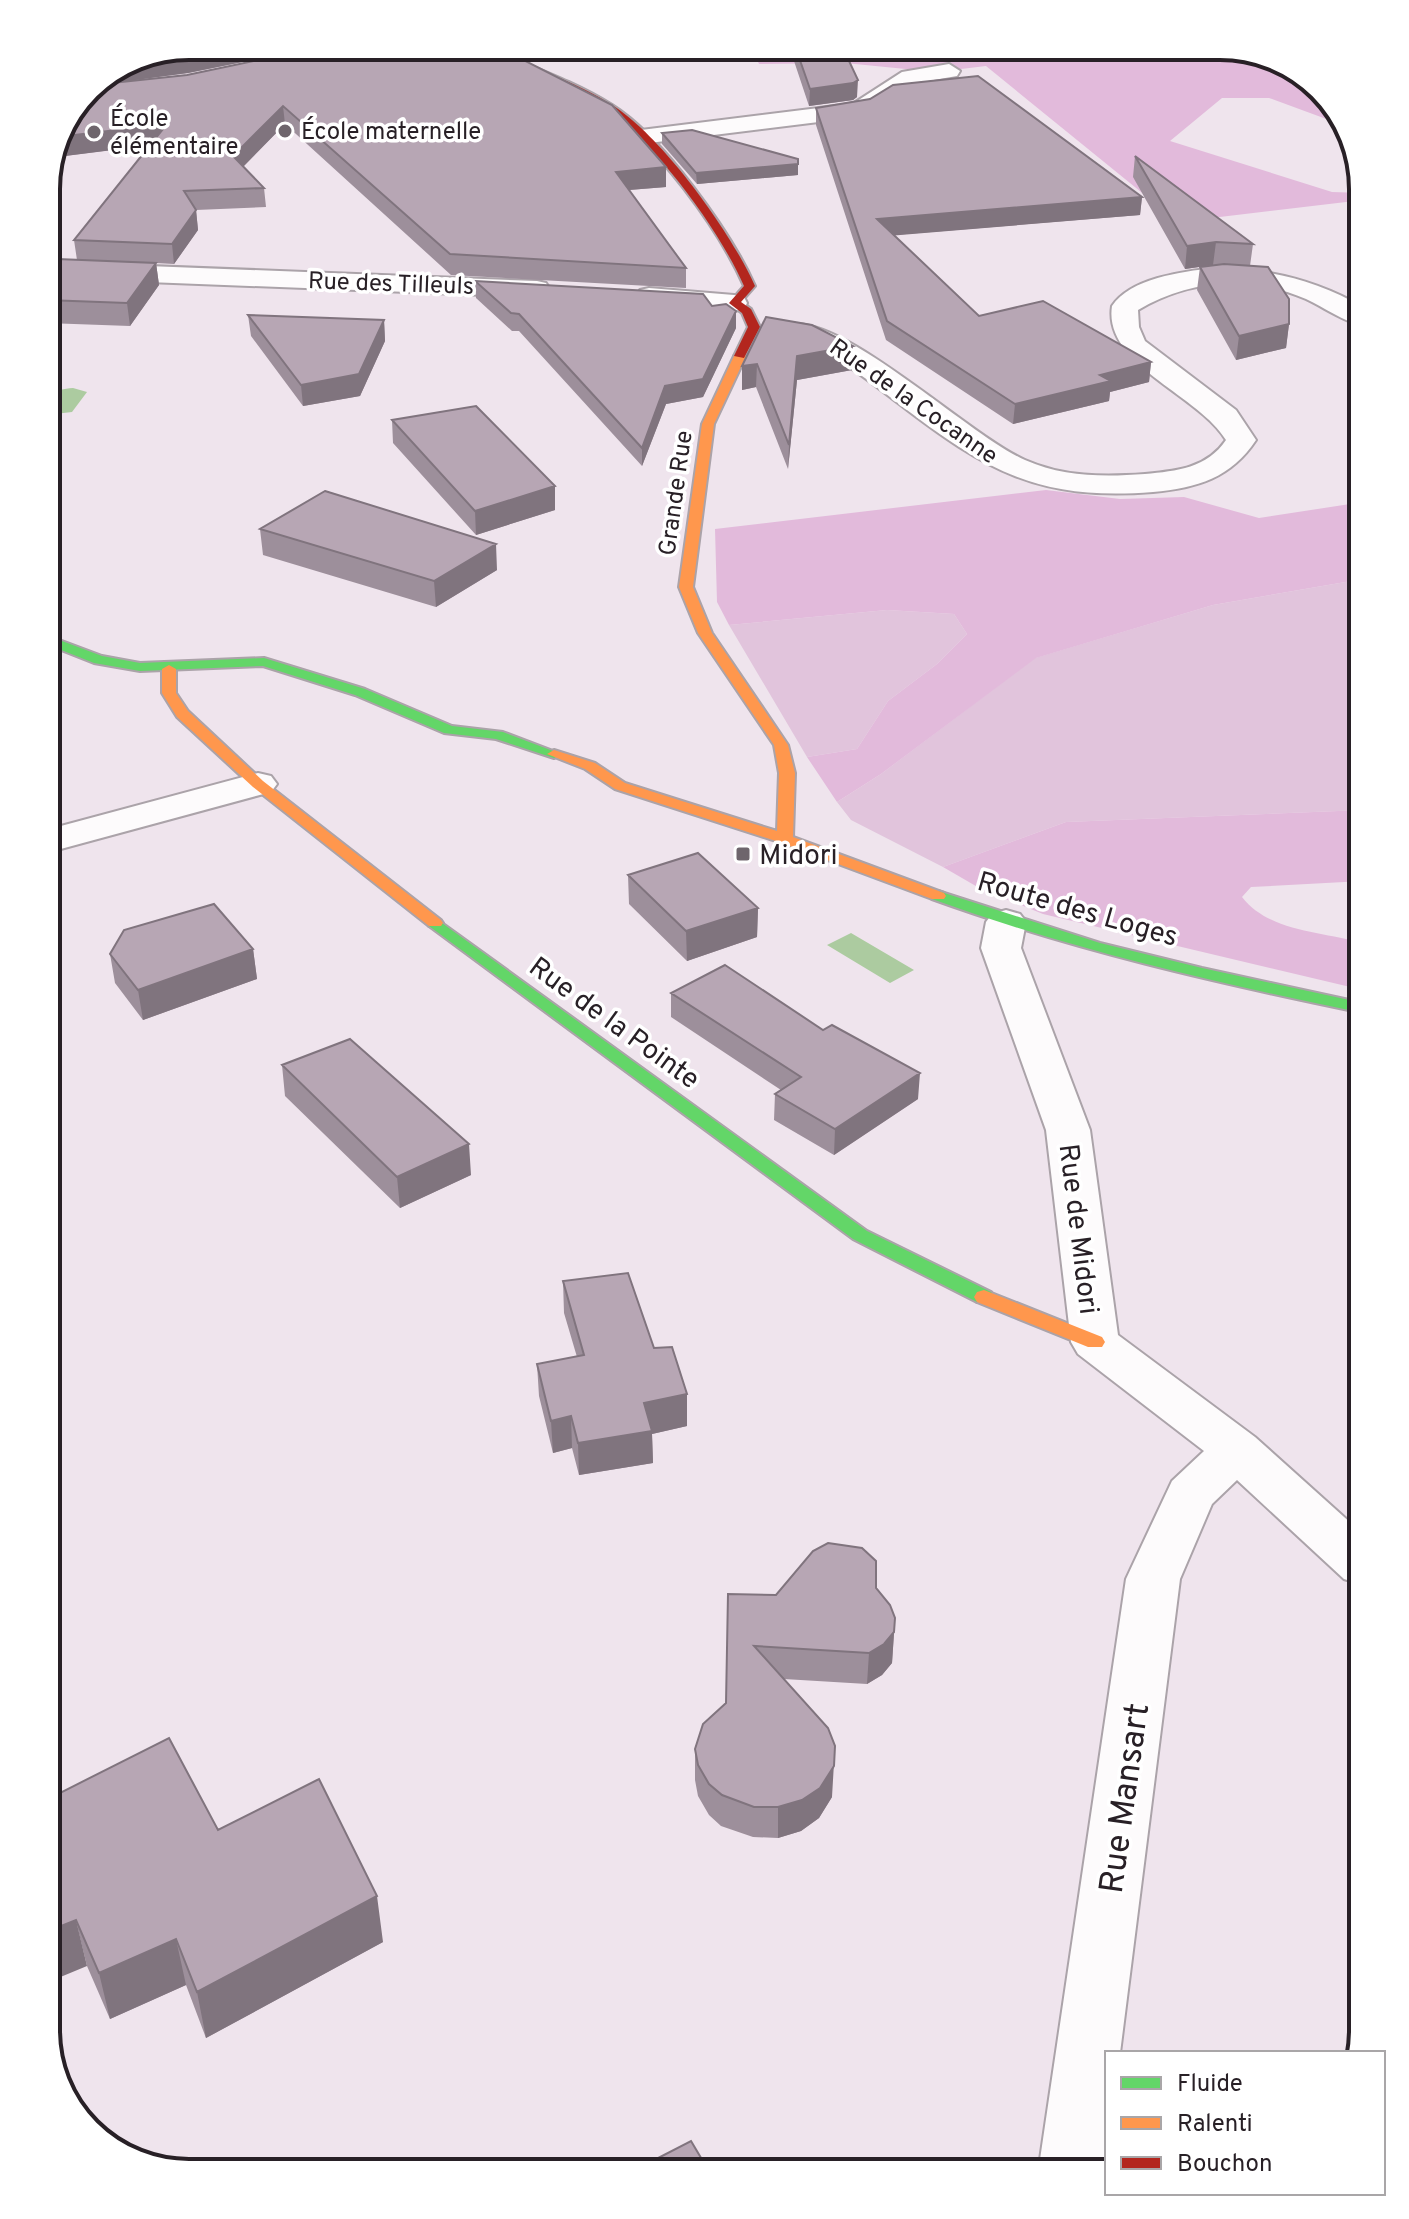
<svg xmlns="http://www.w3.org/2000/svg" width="1409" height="2219" viewBox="0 0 1409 2219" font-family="Overpass,sans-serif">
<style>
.green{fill:#e1c4dc}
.forest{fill:#e2badb}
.water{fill:#accba0}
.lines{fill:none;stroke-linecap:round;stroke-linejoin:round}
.street-casing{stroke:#aba3a9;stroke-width:4}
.fast-casing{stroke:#aba3a9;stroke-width:4}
.slow-casing{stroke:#aba3a9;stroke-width:4}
.jam-casing{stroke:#aba3a9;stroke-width:4}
.street{fill:#fdfbfc;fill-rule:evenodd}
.fast{fill:#63d668;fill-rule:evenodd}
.slow{fill:#ff974d;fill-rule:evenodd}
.jam{fill:#b3261e;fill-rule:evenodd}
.wall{fill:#9d8f9b}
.shaded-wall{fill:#80747e}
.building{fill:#b7a6b4;stroke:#80747e;stroke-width:2}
.poi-dot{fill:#6e656c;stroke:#fff;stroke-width:3}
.labels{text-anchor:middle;stroke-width:7;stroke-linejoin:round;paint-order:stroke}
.far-poi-label{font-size:24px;fill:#282026;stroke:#fff;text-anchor:start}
.far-street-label{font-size:24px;fill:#282026;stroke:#fff}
.poi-label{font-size:28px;fill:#282026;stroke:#fff;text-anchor:start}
.street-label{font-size:28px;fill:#282026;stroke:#fff}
.near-street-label{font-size:34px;fill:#282026;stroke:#fff}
.rim{fill:none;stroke:#282026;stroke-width:4}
</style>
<rect width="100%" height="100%" fill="#efe4ed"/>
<!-- green -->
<path class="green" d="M946,46H1141L964,58L953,55Z
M1363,579V810L1066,822L943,867L851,820L837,802L881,774L1035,658L1213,605Z
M887,610L954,614L967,634L937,664L888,701L857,749L807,757L729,625Z"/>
<!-- forest -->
<path class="forest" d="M751,46H946L953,55L964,58L1141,46H1230L1299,70L1348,127L1269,98H1222L1170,141L1332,192L1363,193V200L1178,222L986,66L936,72L845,63L759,64Z
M1046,490L1120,499L1184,497L1259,518L1363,502V579L1213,605L1036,658L881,774L837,802L807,757L857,749L888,701L937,664L967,634L954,614L887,610L729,625L717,602L715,529Z
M1363,810V881L1251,887L1242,897C1269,932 1323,932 1363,943V990L1043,914L981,889L943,867L1066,822Z"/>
<!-- water -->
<path class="water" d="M73,388L87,392L72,412L46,415C46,395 54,389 73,388Z
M851,933L914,970L890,983L827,945Z"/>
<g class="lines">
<defs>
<path id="street" d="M949,64L960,71L957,76L916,83L869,113L843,119L641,144L629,137L641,130L843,105L854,103L902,72Z
M46,262L537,281L546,283L550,289L546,295L537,297L46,278Z
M1213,268C1266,268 1316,280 1363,307V326C1343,321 1325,308 1306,299C1250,275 1190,279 1138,310L1139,327L1145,341L1236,410L1256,440C1231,478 1197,488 1153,492C1039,501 986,471 898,403C864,377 832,351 790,337L786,331L790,325C841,313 970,436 1025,460C1063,477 1104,477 1145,474C1177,471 1207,468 1226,440C1198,394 1103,365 1112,306C1131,278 1181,272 1213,268Z
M649,288L734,295L744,297L747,303L744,309L734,311L640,302L636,296L640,290Z
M258,773L271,776L277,784L271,792L46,853V830Z
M1006,910L1020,914L1026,922L1021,948L1090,1130L1118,1335L1255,1437L1363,1534V1585L1344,1579L1237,1480L1212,1504L1180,1579L1120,2053H1107L1104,2173H1038L1126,1579L1172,1481L1204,1451L1078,1354L1071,1342L1046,1130L981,948L986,922L992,914Z"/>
<path id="fast" d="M46,635L102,656L140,663L264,658L365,689L452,726L503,732L561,754L554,758L496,739L444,733L355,695L263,666L140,671L94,663L46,644Z
M938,891L1100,943L1202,968L1363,1003V1013C1217,983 1073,950 932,899L930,896L932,893Z
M435,918L867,1231L991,1292L994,1297L991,1302H977L853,1239L429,926L427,923Z"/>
<path id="slow" d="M740,353L746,356L714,424L693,587L712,633L788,745L795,773L793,837L944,893L946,896L944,899H932L779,842L615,789L585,769L547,754L554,750L595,763L625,783L777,831L779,773L774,745L698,633L679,587L702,424L734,356Z
M169,665L176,669V693L188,711L263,781L441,920L443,923L441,926H429L253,787L177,717L162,693V669Z
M984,1290L1102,1337L1105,1342L1102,1347H1088L977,1302L974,1297L977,1292Z"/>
<path id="jam" d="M472,46H484C526,65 572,80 612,105C662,136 731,232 755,286L741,302L751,309L760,327L744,358L734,356L748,327L742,313L729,303L744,286C719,229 655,142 604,108Z"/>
</defs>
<!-- street casing -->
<use href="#street" class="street-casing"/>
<!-- fast casing -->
<use href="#fast" class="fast-casing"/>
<!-- slow casing -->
<use href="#slow" class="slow-casing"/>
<!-- jam casing -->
<use href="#jam" class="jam-casing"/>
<!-- street -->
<use href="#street" class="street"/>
<!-- fast -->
<use href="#fast" class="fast"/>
<!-- slow -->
<use href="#slow" class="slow"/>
<!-- jam -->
<use href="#jam" class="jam"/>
</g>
<!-- wall -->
<path class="wall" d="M189,46H321L188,73L125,81L187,75L325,46H496L612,105L666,167V187L629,190L686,268V288L451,275L285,124L243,167L264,188L266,207L196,210L198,230L174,264L156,263L159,285L130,326L46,323V273L57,259L77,260L74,240L150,145L57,157L88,88L135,57Z
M789,46H842L857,97L853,100L809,106Z
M816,108L1142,197L1140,215L894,235L979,316L1151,362L1149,382L1110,392L1109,401L1013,424L886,340L816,125Z
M662,133L798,175L697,184L662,144Z
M1135,156L1253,244L1250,266L1289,324L1286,348L1236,360L1197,290L1200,267L1213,265L1185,269L1133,177Z
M475,281L712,306L736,328L703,397L666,404L642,466L519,331H512L476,298Z
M248,315L384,320L385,341L360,396L303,406L251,336Z
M853,346L852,370L797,380L788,469L756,387L742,390V366Z
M392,420L555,486V510L476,535L393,443Z
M260,529L497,570L436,607L263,555Z
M628,875L758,908L757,937L687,961L629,904Z
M253,949L257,979L143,1020L115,983L110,954Z
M671,993L918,1099L834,1155L774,1120L775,1094L781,1090L671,1017Z
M282,1065L471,1175L400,1208L285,1096Z
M563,1281L654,1348L687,1394V1426L652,1434L653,1463L579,1475L572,1448L553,1453L539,1396L537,1364L577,1357L564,1313Z
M876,1588L895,1618L892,1663L882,1675L867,1684L784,1679L832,1797L819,1818L801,1831L778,1838L753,1837L721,1826L709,1815L698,1796L695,1780V1749L726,1703L776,1595Z
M46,1800L218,1830L383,1942L206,2038L186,1985L110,2019L87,1966Z"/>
<!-- shaded-wall -->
<path class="shaded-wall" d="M232,46H321L188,73L91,86L125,63Z
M858,80L857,97L853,100L809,106L810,89Z
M283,106L285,124L235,175L233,156Z
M167,124L169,143L57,157L66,136Z
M798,159V175L697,184L696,173Z
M666,167V187L616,191V172Z
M1142,197L1140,215L876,237L877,219Z
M196,210L198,230L174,264L172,244Z
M1216,242L1213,265L1185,269L1187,246Z
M156,263L159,285L130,326L127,303Z
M736,311V328L703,397L666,404L642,466V448L665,386Z
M384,320L385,341L360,396L303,406L301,385Z
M1289,324L1286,348L1236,360L1239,336Z
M853,346L852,370L797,380L788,469L789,445L797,356Z
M1151,362L1149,382L1110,392L1109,401L1013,424L1015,404L1100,375Z
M757,364L756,387L742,390V366Z
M555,486V510L476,535L475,511Z
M496,544L497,570L436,607L434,581Z
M758,908L757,937L687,961L686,931Z
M253,949L257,979L143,1020L138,990Z
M920,1073L918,1099L834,1155L835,1129Z
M469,1144L471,1175L400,1208L397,1177Z
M687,1394V1426L652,1434L653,1463L579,1475L578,1443L644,1403Z
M571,1416L572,1448L553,1453L551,1421Z
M895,1618L892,1663L882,1675L867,1684L869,1653Z
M835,1746L832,1797L819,1818L801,1831L778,1838V1807Z
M377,1896L383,1942L206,2038L197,1992Z
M76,1920L87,1966L46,1983V1932Z
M176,1939L186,1985L110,2019L99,1973Z"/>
<!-- building -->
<path class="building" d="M189,46H232L186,55L125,63L135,57Z
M325,46H496L612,105L666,167L616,172L686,268L450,254L283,106L233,156L264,188L184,191L196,210L172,244L74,240L167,124L66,136L88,88L93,85L187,75Z
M795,46H842L858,80L853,83L810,89Z
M978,76L1142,197L877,219L979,316L1043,301L1151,362L1100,375L1111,381L1015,404L887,321L816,108L870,99L893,85Z
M692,130L798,159V164L696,173L662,133Z
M1135,156L1253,244L1216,242L1187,246Z
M57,259L156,263L127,303L46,300V273Z
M1224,264L1268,267L1289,299V324L1239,336L1200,267Z
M475,281L703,294L712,306L726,304L736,311L703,379L665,386L642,448L519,314L511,313Z
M248,315L384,320L359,374L301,385Z
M766,317L812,325L853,346L797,356L789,445L757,364L742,366Z
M476,406L555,486L475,511L392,420Z
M325,491L496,544L434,581L260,529Z
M698,853L758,908L686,931L628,875Z
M214,904L253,949L138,990L110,954L124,930Z
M725,965L823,1030L832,1025L920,1073L835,1129L775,1094L801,1077L671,993Z
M350,1039L469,1144L397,1177L282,1065Z
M628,1273L654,1348L672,1347L687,1394L644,1403L652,1431L578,1443L571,1416L551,1421L537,1364L584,1355L563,1281Z
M828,1543L862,1548L876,1561V1588L890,1605L895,1618L894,1632L884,1644L869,1653L754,1646L828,1728L835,1746L834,1766L820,1788L802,1800L778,1807H754L722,1795L709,1784L698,1765L695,1749L703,1724L726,1703L728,1594L776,1595L813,1551Z
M169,1738L218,1830L319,1779L377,1896L197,1992L176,1939L99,1973L76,1920L46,1932V1800Z
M691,2141L710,2173H629Z"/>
<!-- markers -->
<g class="poi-dot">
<circle cx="285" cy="131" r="8"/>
<circle cx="94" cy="132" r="8"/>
<rect x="735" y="846" width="16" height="16" rx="4"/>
</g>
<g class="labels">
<!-- far-poi labels -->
<g class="far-poi-label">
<text x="110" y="126">École<tspan x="110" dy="28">élémentaire</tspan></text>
<text x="301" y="139">École maternelle</text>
</g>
<!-- far-street labels -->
<g class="far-street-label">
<text transform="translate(391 283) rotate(2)" y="8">Rue des Tilleuls</text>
<text transform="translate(914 401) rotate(35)" y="8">Rue de la Cocanne</text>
<text transform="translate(675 493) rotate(-82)" y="8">Grande Rue</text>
</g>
<!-- poi labels -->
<g class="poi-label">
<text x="759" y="864">Midori</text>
</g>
<!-- street labels -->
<g class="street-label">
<text transform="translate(1078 908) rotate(16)" y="10">Route des Loges</text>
<text transform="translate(615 1022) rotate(36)" y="10">Rue de la Pointe</text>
<text transform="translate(1080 1229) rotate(83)" y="10">Rue de Midori</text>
</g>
<!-- near-street labels -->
<g class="near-street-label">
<text transform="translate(1123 1798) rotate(-82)" y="12">Rue Mansart</text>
</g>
</g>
<!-- crop -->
<path d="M0 0H1409V2219H0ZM189 60H1220A129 129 0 0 1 1349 189V2030A129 129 0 0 1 1220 2159H189A129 129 0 0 1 60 2030V189A129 129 0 0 1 189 60Z" fill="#fff" fill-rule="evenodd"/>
<path class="rim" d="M189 60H1220A129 129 0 0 1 1349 189V2030A129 129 0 0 1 1220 2159H189A129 129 0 0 1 60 2030V189A129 129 0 0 1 189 60Z"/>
<!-- legend -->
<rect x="1105" y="2051" width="280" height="144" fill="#ffffff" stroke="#a9a6a8" stroke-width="2"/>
<rect x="1121" y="2077" width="40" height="12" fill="#63d668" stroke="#a9a6a8" stroke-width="2"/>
<text x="1177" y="2091" font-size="24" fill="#282026">Fluide</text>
<rect x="1121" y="2117" width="40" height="12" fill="#ff974d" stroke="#a9a6a8" stroke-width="2"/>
<text x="1177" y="2131" font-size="24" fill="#282026">Ralenti</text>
<rect x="1121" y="2157" width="40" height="12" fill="#b3261e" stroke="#a9a6a8" stroke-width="2"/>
<text x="1177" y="2171" font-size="24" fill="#282026">Bouchon</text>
</svg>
